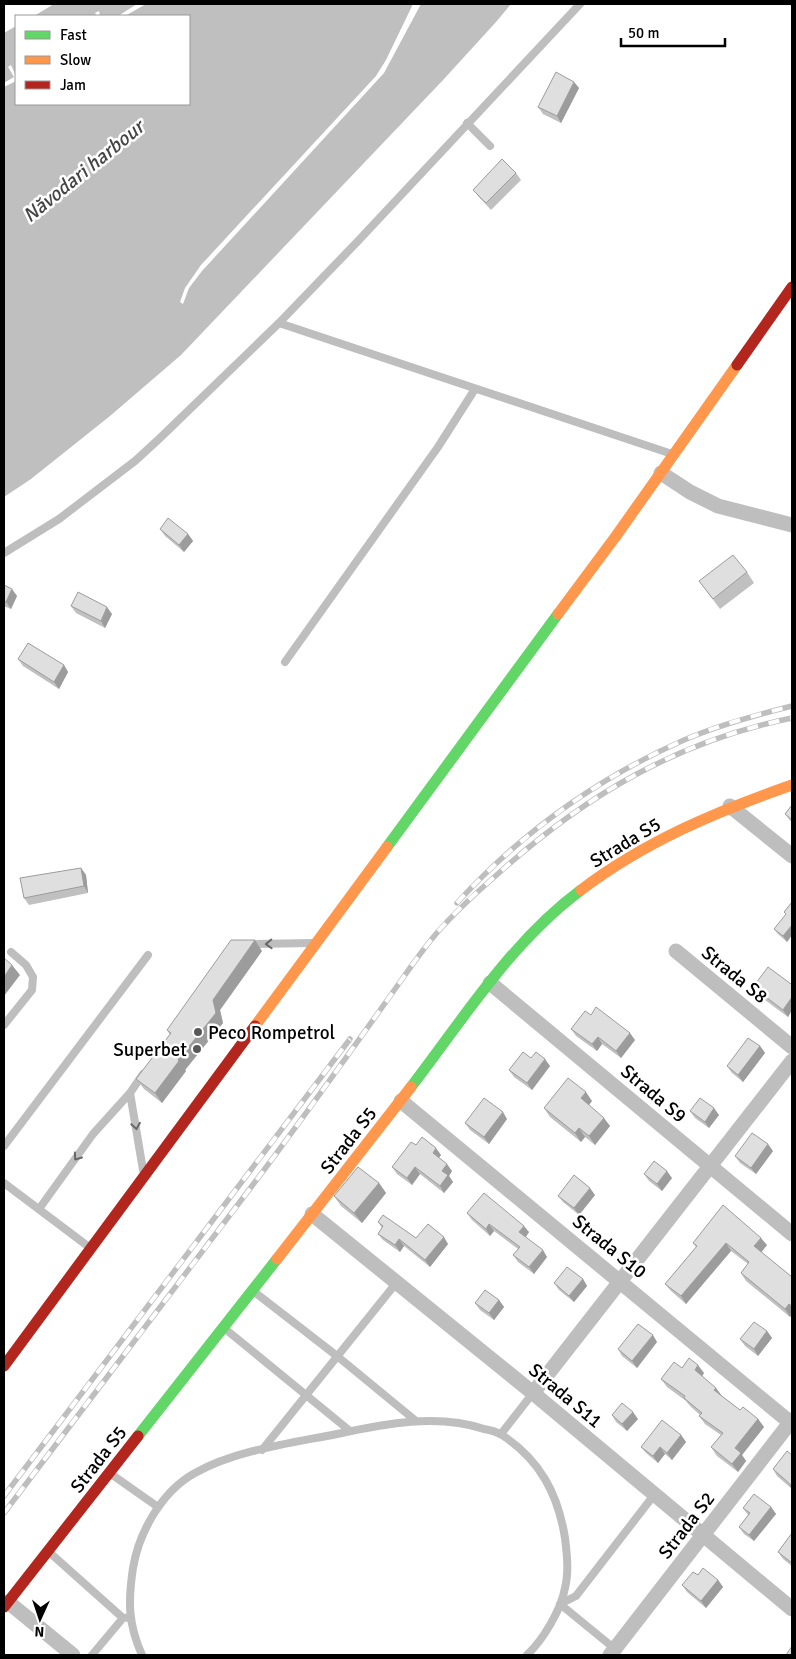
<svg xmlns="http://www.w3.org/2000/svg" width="796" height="1659" viewBox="0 0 796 1659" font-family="Signika,sans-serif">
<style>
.water{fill:#bfbfbf}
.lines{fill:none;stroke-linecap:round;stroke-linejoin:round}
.lane{stroke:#bebebe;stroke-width:8}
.street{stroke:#bebebe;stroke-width:15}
.fast{stroke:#63d668;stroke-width:11}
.slow{stroke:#ff974d;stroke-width:11}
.jam{stroke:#b3261e;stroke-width:11}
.rail-casing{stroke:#bebebe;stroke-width:5.5}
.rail{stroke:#fff;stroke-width:4;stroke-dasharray:11;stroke-linecap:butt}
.wall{fill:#c0c0c0}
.shaded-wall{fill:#9c9c9c}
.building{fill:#dfdfdf;stroke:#9c9c9c}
.oneway{stroke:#686868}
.poi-dot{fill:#595959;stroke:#fff;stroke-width:2}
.labels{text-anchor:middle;stroke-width:5;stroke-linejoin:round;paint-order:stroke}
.street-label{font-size:19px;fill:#000;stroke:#fff}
.poi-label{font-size:19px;fill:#000;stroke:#fff;text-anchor:start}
.water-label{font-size:20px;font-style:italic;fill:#444;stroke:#fff}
</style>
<rect width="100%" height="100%" fill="#fff"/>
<!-- water -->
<path class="water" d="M54,4H137L118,16H100L99,11L95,13L97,16H34Z
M146,4H413L386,60L376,76L201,265L185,288L180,302L183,304L189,288L202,271L384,73L421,4H511L496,22L444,79L181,355L110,416L31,479L4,497V87L16,81V104H189V16H125Z
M16,26V76L11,65L8,67L14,77L4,83V33Z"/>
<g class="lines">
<!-- lane -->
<path class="lane" d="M467,123L490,146
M279,323L672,454
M4,553L59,519L135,461L159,439L279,323L358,241L580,4
M285,662L438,447L475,389
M249,944L313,943
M4,1025L32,990L33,977L26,965L11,952
M4,1146L148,955
M143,1170L130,1093L143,1074
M4,1183L89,1247
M39,1209L93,1134L130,1093
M253,1291L337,1356L416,1421
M224,1328L350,1431
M501,1434L533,1393
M262,1450L397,1282
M111,1474L158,1507
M49,1552L123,1618L129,1617
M615,1649L560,1604L576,1596L654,1495
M92,1655L123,1618
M142,1655C128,1624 128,1601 133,1568C139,1532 162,1491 195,1473C236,1450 292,1443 337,1434C384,1424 437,1413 484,1429C490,1430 497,1432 502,1435C540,1460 558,1494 565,1538C567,1554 569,1572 565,1588C561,1610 543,1640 527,1655"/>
<!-- street -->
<path class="street" d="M661,473L690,492L718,506L792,525
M730,806L792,856
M676,951L792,1047
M490,983L792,1234
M401,1101L792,1424
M312,1214L533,1393L792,1609
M533,1393L792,1061
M8,1602L73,1655
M610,1655L792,1420"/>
<!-- fast -->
<path class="fast" d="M387,847L558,614
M411,1087C464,1018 511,942 581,890
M138,1436L277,1259"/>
<!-- slow -->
<path class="slow" d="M558,614L616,536L737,365
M581,890C644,842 717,811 792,785
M255,1026L387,847
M277,1259L411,1087"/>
<!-- jam -->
<path class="jam" d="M737,365L792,287
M4,1366L255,1026
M4,1607L138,1436"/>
<defs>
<path id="rail" d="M457,903C520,834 598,778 684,740C718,725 756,715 792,706
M4,1496L350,1039
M4,1513C89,1400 176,1287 261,1174C303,1118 343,1062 383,1006C399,984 414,961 431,940C450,916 477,892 500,872C586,795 678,741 792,718"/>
</defs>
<!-- rail casing -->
<use href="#rail" class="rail-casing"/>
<!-- rail -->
<use href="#rail" class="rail"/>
</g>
<!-- wall -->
<path class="wall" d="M574,82L579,88L561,123L543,114L538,107Z
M516,173L521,180L491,210L478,196L473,190Z
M160,529L188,534L193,541L184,552L165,536Z
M747,572L754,583L720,609L699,581Z
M4,585L17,596L11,609L4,606Z
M71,606L112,614L105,628L76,613Z
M18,659L64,665L68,672L59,689L23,666Z
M792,805V823L785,814Z
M81,868L86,875L88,893L29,905L24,898Z
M792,902V935L787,942L778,934L774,929L786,915L784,912Z
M262,951L220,1010L223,1023L185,1070L186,1071L162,1103L144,1089L136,1079L170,1035L167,1030Z
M792,982V1010L788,1017L757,994L753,987L791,984Z
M591,1015L635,1040L621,1058L602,1044L597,1051L576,1036L571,1029Z
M760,1046L765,1053L743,1082L732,1073L727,1066Z
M531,1058L550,1066L532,1090L514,1077L509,1070Z
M592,1101L589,1105L610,1126L595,1145L585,1137L581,1142L550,1117L544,1108Z
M690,1111L719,1115L709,1128L695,1118Z
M507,1119L489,1144L470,1130L465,1123Z
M416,1145L441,1155L439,1158L452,1171L449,1176L453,1182L444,1193L420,1174L412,1185L397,1174L392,1167Z
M773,1151L756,1174L740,1163L735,1156Z
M644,1174L672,1178L662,1191L649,1181Z
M379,1183L386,1193L362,1223L341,1206L334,1196Z
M595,1195L579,1215L563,1202L558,1196Z
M467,1213L529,1232L526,1237L547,1257L534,1274L518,1262L513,1255L518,1249L494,1231L490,1236L472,1220Z
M378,1222L416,1238L448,1244L430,1267L404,1246L400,1252L383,1240L378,1234L382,1228Z
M693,1243L767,1245L761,1252L792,1277V1314L790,1317L746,1281L741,1273L748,1264L731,1251L686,1304L671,1291L665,1284L696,1247Z
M583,1279L587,1286L574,1302L559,1290L554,1283Z
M499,1300L504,1307L494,1320L480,1310L475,1303Z
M767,1331L772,1338L758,1356L745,1346L740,1339Z
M657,1342L637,1368L622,1356L618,1349Z
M682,1368L704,1373L702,1376L722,1396L740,1410L758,1419L764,1427L742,1455L746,1461L738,1472L717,1456L711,1447L721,1435L705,1424L699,1416L700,1415L690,1406L686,1401L667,1387L661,1379Z
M612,1415L638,1419L627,1431L616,1422Z
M681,1435L686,1442L672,1460L665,1454L658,1463L646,1453L641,1447Z
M792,1455V1489L777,1476L773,1469Z
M771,1507L776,1514L754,1541L744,1534L739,1527L748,1515L743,1508Z
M792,1533V1566L783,1559L778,1552Z
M698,1575L718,1580L723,1587L706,1608L687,1592L682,1585Z"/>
<!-- shaded-wall -->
<path class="shaded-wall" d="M574,82L579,88L561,123L557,116Z
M188,534L193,541L184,552L179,545Z
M12,589L17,596L11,609L6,602Z
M107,607L112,614L105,628L101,621Z
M64,665L68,672L59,689L54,682Z
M81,868L86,875L88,893L84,886Z
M792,925V935L787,942L783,936Z
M255,940L262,951L220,1010L223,1023L185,1070L186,1071L162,1103L155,1093L213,1000Z
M12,965L20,975L4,996V977Z
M792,997V1010L788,1017L783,1010Z
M630,1033L635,1040L621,1058L616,1051Z
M598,1037L602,1044L597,1051L592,1044Z
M760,1046L765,1053L743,1082L738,1075Z
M545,1059L550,1066L532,1090L527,1083Z
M586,1092L592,1101L587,1107L581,1098Z
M714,1108L719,1115L709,1128L705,1122Z
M503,1112L507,1119L489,1144L484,1137Z
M604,1118L610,1126L595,1145L589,1136Z
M579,1128L585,1137L581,1142L575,1133Z
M768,1144L773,1151L756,1174L751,1168Z
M436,1148L441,1155L437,1160L433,1153Z
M447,1164L452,1171L449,1176L453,1182L444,1193L440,1186L442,1171Z
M415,1167L420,1174L412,1185L407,1178Z
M667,1171L672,1178L662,1191L657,1184Z
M379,1183L386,1193L362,1223L354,1213Z
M590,1188L595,1195L579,1215L574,1208Z
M489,1224L494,1231L490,1236L486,1229Z
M524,1226L529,1232L524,1239L519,1232Z
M444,1237L448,1244L430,1267L425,1260Z
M761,1238L767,1245L760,1254L754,1246Z
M399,1239L404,1246L400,1252L395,1245Z
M726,1243L731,1251L686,1304L681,1296Z
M543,1250L547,1257L534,1274L529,1267Z
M583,1279L587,1286L574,1302L569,1296Z
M499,1300L504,1307L494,1320L489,1313Z
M789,1304L792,1308V1314L790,1317L785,1309Z
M767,1331L772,1338L758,1356L754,1349Z
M653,1335L657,1342L637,1368L632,1361Z
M698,1365L704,1373L701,1378L695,1370Z
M716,1388L722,1396L714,1390Z
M633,1412L638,1419L627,1431L622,1424Z
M758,1419L764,1427L742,1455L746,1461L738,1472L732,1464L735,1448Z
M681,1435L686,1442L672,1460L667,1453Z
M660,1447L665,1454L658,1463L653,1456Z
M771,1507L776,1514L754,1541L749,1535Z
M718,1580L723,1587L706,1608L701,1601Z"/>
<!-- building -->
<path class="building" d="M556,72L574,82L557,116L538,107Z
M502,159L516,173L486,203L473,190Z
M168,518L188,534L179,545L160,529Z
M733,555L747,572L713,599L699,581Z
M4,585L12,589L6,602L4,601Z
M78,592L107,607L101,621L71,606Z
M28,643L64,665L54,682L18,659Z
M792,805V820L785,814Z
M81,868L84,886L24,898L20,878Z
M792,902V925L783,936L774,929L786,914L784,912Z
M231,940H255L213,1000L216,1013L178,1060L179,1061L155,1093L136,1079L171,1033L167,1030Z
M4,958L12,965L4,977Z
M768,967L791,984L792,982V997L783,1010L753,987Z
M596,1007L630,1033L616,1051L598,1037L592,1044L571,1029L585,1011L591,1015Z
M748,1038L760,1046L738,1075L727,1066Z
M523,1052L531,1058L536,1052L545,1059L527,1083L509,1070Z
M568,1078L586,1092L581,1098L604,1118L589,1136L579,1128L575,1133L544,1108Z
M484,1098L503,1112L484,1137L465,1123Z
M700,1098L714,1108L705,1122L690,1111Z
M752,1133L768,1144L751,1168L735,1156Z
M422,1137L436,1148L433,1153L447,1164L442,1171L448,1175L440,1186L415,1167L407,1178L392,1167L411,1142L416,1145Z
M654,1161L667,1171L657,1184L644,1174Z
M358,1167L379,1183L354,1213L334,1196Z
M574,1175L590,1188L574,1208L558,1196Z
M484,1193L524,1226L519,1232L543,1250L529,1267L513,1255L520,1247L489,1224L486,1229L467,1213Z
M723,1205L761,1238L754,1246L792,1277V1306L789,1304L785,1309L741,1273L749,1262L726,1243L681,1296L665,1284L697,1246L693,1243Z
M383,1215L416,1238L428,1224L444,1237L425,1260L399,1239L395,1245L378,1234L383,1226L378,1222Z
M567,1267L583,1279L569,1296L554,1283Z
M485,1290L499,1300L489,1313L475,1303Z
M754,1322L767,1331L754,1349L740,1339Z
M638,1324L653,1335L632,1361L618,1349Z
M689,1358L698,1365L695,1370L716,1388L714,1390L740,1410L743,1407L758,1419L735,1448L741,1453L732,1464L711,1447L723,1433L699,1416L702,1413L684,1398L685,1396L661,1379L674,1362L682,1368Z
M622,1403L633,1412L622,1424L612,1415Z
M662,1420L681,1435L667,1453L660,1447L653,1456L641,1447Z
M787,1451L792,1455V1487L790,1486L791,1485L773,1469Z
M754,1494L771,1507L749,1535L739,1527L750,1513L743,1508Z
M792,1533V1563L778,1552Z
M703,1568L718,1580L701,1601L682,1585L693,1572L698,1575Z
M792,1646V1655H786Z"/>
<!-- one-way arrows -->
<defs><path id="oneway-chevron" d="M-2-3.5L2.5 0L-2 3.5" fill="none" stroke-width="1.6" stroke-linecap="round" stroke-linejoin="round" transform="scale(1.25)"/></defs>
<g class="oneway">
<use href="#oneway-chevron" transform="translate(269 944) rotate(178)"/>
<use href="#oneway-chevron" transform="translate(136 1126) rotate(81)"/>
<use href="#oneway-chevron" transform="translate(77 1157) rotate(126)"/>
</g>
<!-- markers -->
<g class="poi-dot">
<circle cx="198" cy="1032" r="5"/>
<circle cx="197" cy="1049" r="5"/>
</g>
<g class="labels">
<!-- street labels -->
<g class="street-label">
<text transform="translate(625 842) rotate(-31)" y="7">Strada S5</text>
<text transform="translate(735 974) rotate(39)" y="7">Strada S8</text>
<text transform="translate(654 1093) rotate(40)" y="7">Strada S9</text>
<text transform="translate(348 1140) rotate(-52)" y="7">Strada S5</text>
<text transform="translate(610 1246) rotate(39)" y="7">Strada S10</text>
<text transform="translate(566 1395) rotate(40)" y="7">Strada S11</text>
<text transform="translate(98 1459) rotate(-52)" y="7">Strada S5</text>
<text transform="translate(686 1525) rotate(-52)" y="7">Strada S2</text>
</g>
<!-- poi labels -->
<g class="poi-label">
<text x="208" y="1039">Peco Rompetrol</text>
<text x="187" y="1056" text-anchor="end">Superbet</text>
</g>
<!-- water labels -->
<g class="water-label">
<text transform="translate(83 171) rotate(-39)" y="7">Năvodari harbour</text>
</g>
</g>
<!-- border -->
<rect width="796" height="1659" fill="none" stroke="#000000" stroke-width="10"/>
<!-- legend -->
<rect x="15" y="15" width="175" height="90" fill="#ffffff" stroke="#999999"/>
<rect x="25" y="31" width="25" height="8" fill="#63d668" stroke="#999999"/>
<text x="60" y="40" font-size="15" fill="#000000">Fast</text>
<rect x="25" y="56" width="25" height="8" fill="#ff974d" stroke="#999999"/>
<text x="60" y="65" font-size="15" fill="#000000">Slow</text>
<rect x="25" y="81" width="25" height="8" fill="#b3261e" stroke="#999999"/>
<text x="60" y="90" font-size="15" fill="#000000">Jam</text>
<!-- north arrow -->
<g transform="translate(40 1619) rotate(183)" stroke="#ffffff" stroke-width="4" paint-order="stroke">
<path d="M0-4L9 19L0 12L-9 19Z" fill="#000000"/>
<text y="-8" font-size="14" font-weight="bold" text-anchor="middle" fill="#000000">N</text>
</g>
<!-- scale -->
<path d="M621 38v8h104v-8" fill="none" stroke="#000000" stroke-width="2.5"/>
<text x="628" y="38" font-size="15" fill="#000000" stroke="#ffffff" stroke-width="4" paint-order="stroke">50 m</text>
</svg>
